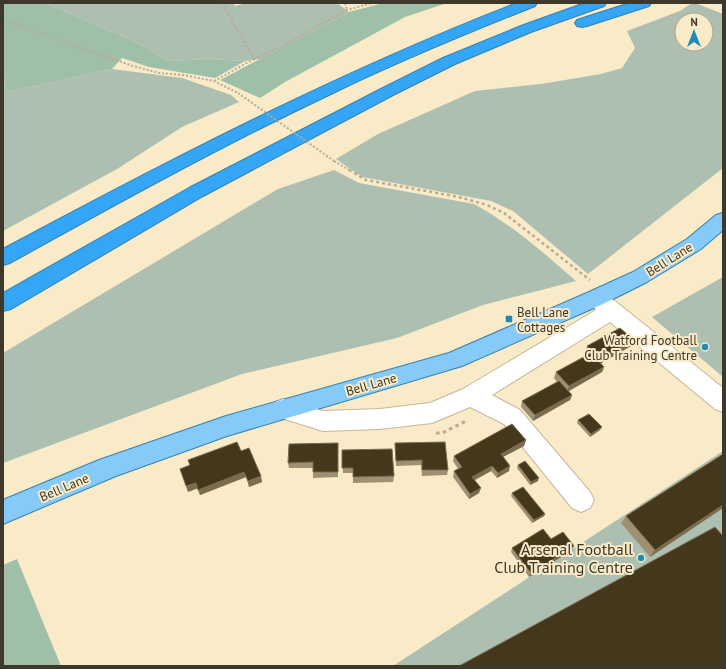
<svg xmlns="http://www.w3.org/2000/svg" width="726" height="669" viewBox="0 0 726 669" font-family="'PT Sans',sans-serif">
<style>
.green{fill:#acbfb1;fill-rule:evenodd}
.forest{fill:#9fbfa8}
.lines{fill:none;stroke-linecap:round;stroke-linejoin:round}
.minor-casing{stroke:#c6b797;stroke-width:2}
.major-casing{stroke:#3780ae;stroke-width:2}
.highway-casing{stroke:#3780ae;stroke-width:2}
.path-far2{stroke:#b7ac91;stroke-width:2;stroke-dasharray:2 2;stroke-linecap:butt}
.path-far1{stroke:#b7ac91;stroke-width:2.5;stroke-dasharray:3 3;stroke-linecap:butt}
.path{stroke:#b7ac91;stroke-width:3;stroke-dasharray:3.5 3.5;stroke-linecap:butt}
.minor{fill:#fff;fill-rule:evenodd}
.major{fill:#85caf9;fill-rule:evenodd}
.highway{fill:#34a6f5;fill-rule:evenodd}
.path-bridge{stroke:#b7ac91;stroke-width:2;stroke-dasharray:2 2;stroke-linecap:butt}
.wall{fill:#9e9072}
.shaded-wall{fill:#7a6d4f}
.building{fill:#44371b;stroke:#7a6d4f}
.poi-dot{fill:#218cb2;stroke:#f9eac8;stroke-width:1.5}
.labels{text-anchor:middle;stroke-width:4;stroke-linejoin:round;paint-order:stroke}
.street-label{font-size:13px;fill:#3d382a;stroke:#f9eac8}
.poi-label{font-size:13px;fill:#3d382a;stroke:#f9eac8;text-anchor:start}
.near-poi-label{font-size:16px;fill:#3d382a;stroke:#f9eac8;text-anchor:end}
</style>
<rect width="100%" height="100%" fill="#f9eac8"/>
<!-- green -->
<path class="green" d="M45,3H233L235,6L247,3H337L349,12L260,59L245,61L209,59L169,61L136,42Z
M692,3H695L723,14V168L588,274L513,211L491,201L362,177L336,159L378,134L475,91L541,84L601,74L622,68L635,48L627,31L680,11ZM682,20H706V44H682Z
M112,69L182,78L231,95L239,102L182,127L117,169L3,231V76L8,92Z
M334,170L359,183L474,204C511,224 544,253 576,281L483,305L397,338L242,374L3,463V353L278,189Z
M723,277V377L652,317Z
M723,451V666H393Z"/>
<!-- forest -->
<path class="forest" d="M3,3H45L136,42L169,61L209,59L245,61L215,78L149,67L122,58L112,69L8,92L3,76Z
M383,3H447L405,17L285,82L260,98L220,80L349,12Z
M17,559L61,666H3V565Z"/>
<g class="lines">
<defs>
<path id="minor" d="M600,294L608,296L620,305L723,388V412L715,409L610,322L492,395L520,410L590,492L594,500L590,508L581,512L572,508L504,424L470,407L432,423L380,429L323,431L275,416L271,409L275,402L283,399L323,411L380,409L430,403L463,389L596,310L589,302L592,296Z"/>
<path id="major" d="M723,213V230L701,249L647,282L603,304L462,366L227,436L116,476L3,524V500L99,460L226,416L449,353L589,292L633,272L687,239L716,215Z"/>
<path id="highway" d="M517,3H537L535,6C467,33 399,61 333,93C223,145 116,204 10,263L3,265V249C171,159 339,72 517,3Z
M585,3H606L604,6L531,32L455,64L393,95L203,196L11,309L3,311V293L189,188L381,89L443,58L521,26Z
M630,3H651L649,6L587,26L582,27L577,26L575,23L577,20Z"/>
</defs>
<!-- minor casing -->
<use href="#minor" class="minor-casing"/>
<!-- major casing -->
<use href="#major" class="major-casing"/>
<!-- highway casing -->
<use href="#highway" class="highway-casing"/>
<!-- path-far2 -->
<path class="path-far2" d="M345,3L347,10
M3,20L133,66L159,73L183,75L214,81L238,93
M254,59L285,45L347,10L372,3
M214,81L254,59L222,3
M334,161L351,171"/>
<!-- path-far1 -->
<path class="path-far1" d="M349,170L366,180L459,197L487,205L504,213L590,280"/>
<!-- path -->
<path class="path" d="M436,433H442L466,421"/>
<!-- minor -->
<use href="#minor" class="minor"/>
<!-- major -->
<use href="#major" class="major"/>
<!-- highway -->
<use href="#highway" class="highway"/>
<!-- path-bridge -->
<path class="path-bridge" d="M238,93L334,161"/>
</g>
<!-- wall -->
<path class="wall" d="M634,340L631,346L601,363L604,367L602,372L569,391L572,395L570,400L533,421L521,407L522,401L557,382L554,378L556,372L588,355L585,352L587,346Z
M578,420L600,430L590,437L577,423Z
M526,440L524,446L503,457L509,471L497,478L491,471L475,480L479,493L469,499L453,477L454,471L458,469L453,461L454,456Z
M338,443V477L313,478V468H289L288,463Z
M395,443L448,470L447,475L422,476L421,465L396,466L395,448Z
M342,450L394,476L393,482L353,483V473H343Z
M241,451L262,482L249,487L246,477L200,495L198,488L188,492Z
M518,465L538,481L530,485L517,468Z
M512,493L545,514L544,516L532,523L511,496Z
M723,508L650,557L621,523L626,516Z
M512,548L571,551L529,577L511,552Z"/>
<!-- shaded-wall -->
<path class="shaded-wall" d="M634,340L631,346L598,365L600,359Z
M604,367L602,372L567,392L569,386Z
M572,395L570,400L533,421L535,415Z
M602,427L600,430L590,437L591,434Z
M526,440L524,446L499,459L501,454Z
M492,466L491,471L471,482L472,477Z
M510,466L509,471L497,478L498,473Z
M244,472L246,477L200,495L198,490Z
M261,476L262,482L249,487L248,481Z
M539,478L538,481L530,485L531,482Z
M196,483L198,488L188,492L186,486Z
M481,488L479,493L469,499L470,494Z
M723,505V508L650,557L655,550Z
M545,514L544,516L532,523L534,520Z
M574,546L571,551L529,577L531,573Z"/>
<!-- building -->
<path class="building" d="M620,328L634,340L600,359L587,346Z
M591,353L604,367L569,386L556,372Z
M559,381L572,395L535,415L522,401Z
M589,414L602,427L591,434L578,420Z
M512,424L526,440L501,454L510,466L498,473L492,466L472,477L481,488L470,494L454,471L462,467L454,456Z
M237,442L241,451L249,448L261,476L248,481L244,472L198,490L196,483L186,486L180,469L190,465L188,460Z
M445,442L448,470H422V460L396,461L395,443Z
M338,443V472H313V462L288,463L289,444Z
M392,449L394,476L353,477V468H342V450Z
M723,454V505L655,550L626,516Z
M525,461L539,478L531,482L518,465Z
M523,487L545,514L534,520L512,493Z
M715,527L723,536V666H459Z
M543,529L551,539L563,532L574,546L531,573L512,548Z"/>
<!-- markers -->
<g class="poi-dot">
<rect x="505" y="315" width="8" height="8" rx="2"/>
<circle cx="705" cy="347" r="4"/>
<circle cx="641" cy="558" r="4"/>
</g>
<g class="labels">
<!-- street labels -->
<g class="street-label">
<text transform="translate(669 259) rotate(-32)" y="5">Bell Lane</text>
<text transform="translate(371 384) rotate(-16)" y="5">Bell Lane</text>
<text transform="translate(64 487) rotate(-23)" y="5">Bell Lane</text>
</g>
<!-- poi labels -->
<g class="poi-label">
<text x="517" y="317">Bell Lane<tspan x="517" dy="15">Cottages</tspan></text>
<text x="697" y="345" text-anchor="end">Watford Football<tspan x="697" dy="15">Club Training Centre</tspan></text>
</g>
<!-- near-poi labels -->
<g class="near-poi-label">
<text x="633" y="555">Arsenal Football<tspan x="633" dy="18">Club Training Centre</tspan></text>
</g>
</g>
<!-- border -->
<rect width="726" height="669" fill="none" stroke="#3d382a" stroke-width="8"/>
<!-- north arrow -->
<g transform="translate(694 32)"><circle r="19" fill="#f9eac8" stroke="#aea389"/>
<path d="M0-3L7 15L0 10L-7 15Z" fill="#218cb2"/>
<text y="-6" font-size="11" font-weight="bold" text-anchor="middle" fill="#3d382a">N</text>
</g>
</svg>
